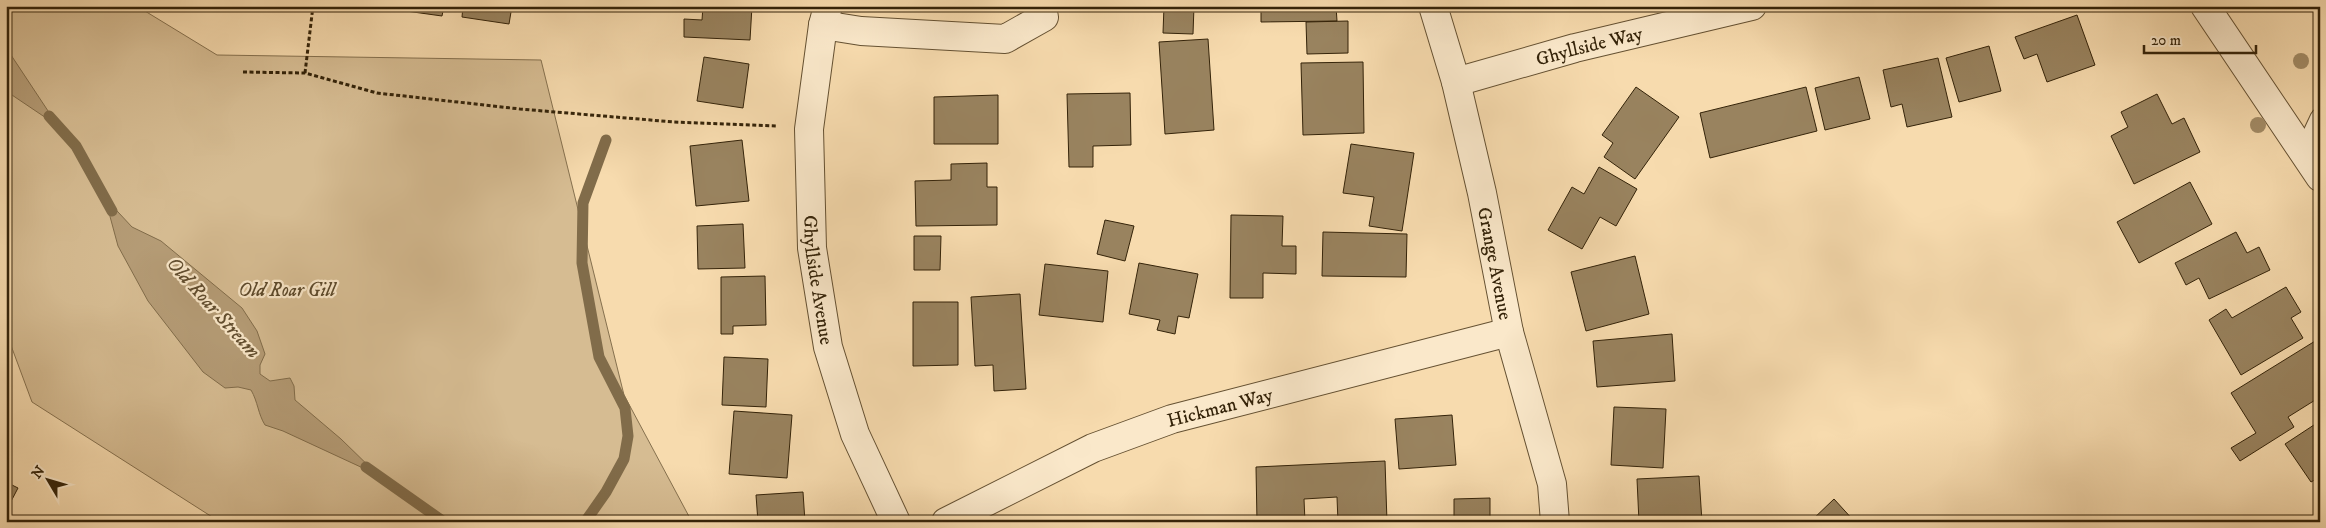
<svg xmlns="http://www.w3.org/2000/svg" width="2326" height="528" viewBox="0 0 2326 528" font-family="'IM FELL DW Pica',serif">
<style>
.green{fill:#d6bc92;stroke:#85704e}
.water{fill:#b59c76;stroke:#816c4a}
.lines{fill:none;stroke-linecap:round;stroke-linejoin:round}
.stream{stroke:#816c4a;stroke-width:11}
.building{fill:#99835f;stroke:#342309}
.lane-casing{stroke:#655132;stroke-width:21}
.street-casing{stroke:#655132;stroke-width:30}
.path{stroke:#342309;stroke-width:3;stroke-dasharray:4 2.5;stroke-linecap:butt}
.lane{stroke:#fae8ca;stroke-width:19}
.street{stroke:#fae8ca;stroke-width:28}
.tree{fill:#a28b66}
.labels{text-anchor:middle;stroke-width:4.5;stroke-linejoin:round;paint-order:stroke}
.street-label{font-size:19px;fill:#342309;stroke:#fae8ca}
.park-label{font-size:19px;font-style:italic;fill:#5c492b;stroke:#fae8ca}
.water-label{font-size:20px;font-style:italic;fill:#614d2f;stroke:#fae8ca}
</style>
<rect width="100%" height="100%" fill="#f7dbae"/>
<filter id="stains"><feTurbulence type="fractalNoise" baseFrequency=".004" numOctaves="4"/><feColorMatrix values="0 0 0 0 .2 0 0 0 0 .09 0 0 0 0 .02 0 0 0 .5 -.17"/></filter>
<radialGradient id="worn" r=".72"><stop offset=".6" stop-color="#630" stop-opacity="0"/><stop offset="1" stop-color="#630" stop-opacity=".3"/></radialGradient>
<!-- green -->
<path class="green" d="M6,6H131L140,8L217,55L541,60L624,395L692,522H220L32,402L6,332Z"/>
<!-- water -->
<path class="water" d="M6,50L11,55L58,126L6,91Z
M105,198L132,227L161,241L242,308L257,331L265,354L260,365V374L270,381L290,378L294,386L295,400L341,439L378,475L283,431L265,425C258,414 258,402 251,390L238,387L225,388L203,372L148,301L118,246Z"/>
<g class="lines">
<!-- stream -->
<path class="stream" d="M49,116L76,146L112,211
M366,467L444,522
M585,522L606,492L624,459L628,436L625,408L599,357L582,263L583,203L606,140"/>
</g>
<!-- building -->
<path class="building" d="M370,6H444L442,16Z
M463,6H512L509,24L462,17Z
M703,6H752L750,40L684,37V19L702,20Z
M1164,6H1194L1193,34L1163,33Z
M1261,6H1336L1337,21L1261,22Z
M2077,15L2095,65L2047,82L2037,54L2024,59L2015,37Z
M1348,21V53L1307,54L1306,22Z
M1208,39L1214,130L1165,134L1159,42Z
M1989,46L2001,91L1959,102L1946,58Z
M704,57L749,64L743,108L697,101Z
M1938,58L1952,117L1907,127L1902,104L1891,107L1883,70Z
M1363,62L1364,133L1303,135L1301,63Z
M1859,77L1870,119L1825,130L1815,88Z
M1636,87L1679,117L1635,179L1604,157L1613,143L1602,135Z
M1806,87L1817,131L1710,158L1700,113Z
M1130,93L1131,145L1093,146V167H1069L1067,94Z
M2157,94L2172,124L2184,118L2200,152L2134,184L2111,136L2128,127L2121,112Z
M998,95V144H934V97Z
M742,140L749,201L696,206L690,146Z
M1351,144L1414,153L1402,231L1369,226L1374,197L1343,193Z
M987,163V187H997V225L916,226L915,181L951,180V164Z
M1599,167L1637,189L1616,226L1600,217L1582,249L1548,230L1572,187L1584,194Z
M2190,182L2212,224L2139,263L2117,222Z
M1231,215L1283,216L1282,246H1296V274L1263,273V298H1230Z
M1105,220L1134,226L1125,261L1097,254Z
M743,224L745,268L698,269L697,226Z
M1323,232L1407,234L1406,277L1322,276Z
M2236,232L2247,253L2259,247L2270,270L2209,299L2199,278L2186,285L2175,263Z
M914,236H941L940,270H914Z
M1635,256L1649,314L1586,331L1571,272Z
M1139,263L1198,274L1189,318L1178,316L1175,334L1157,330L1160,320L1129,314Z
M1045,264L1108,271L1103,322L1039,315Z
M765,276L766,325L733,326V334H721V277Z
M2286,287L2301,312L2291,318L2303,338L2241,375L2209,320L2226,309L2232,318Z
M1020,294L1026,389L994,391L993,365L975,366L971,297Z
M913,302H958V365L913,366Z
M1672,334L1675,381L1597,387L1593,341Z
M2320,338V397L2288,417L2294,427L2240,461L2231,448L2256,433L2231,393Z
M724,357L768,359L766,407L722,405Z
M1614,407L1666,409L1663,468L1611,465Z
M734,411L792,415L787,478L729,474Z
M1452,415L1456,465L1399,469L1395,419Z
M2320,421V477L2311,482L2285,444Z
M1385,461L1387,522H1338L1337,497L1304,499L1305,522H1257L1256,467Z
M1699,476L1702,522H1639L1637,479Z
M6,482L18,488L6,511Z
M803,492L805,522H758L756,495Z
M1490,498V522H1454V499Z
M1834,499L1855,522H1810Z"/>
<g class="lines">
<defs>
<path id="lane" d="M2304,152L2320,118"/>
<g id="street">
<path id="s1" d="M828,6L823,25L809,129L812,248L828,347L855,434L896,522"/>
<path id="s2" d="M1433,6L1456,82L1482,193L1509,332L1552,484L1555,522"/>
<path d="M2205,6L2320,177"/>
<path d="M823,25L861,31L1005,39L1044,17"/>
<path id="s3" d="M1456,82L1575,48L1752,6"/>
<path id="s4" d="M946,522L1093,448L1172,419L1509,332"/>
</g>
</defs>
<!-- lane casing -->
<use href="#lane" class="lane-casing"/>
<!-- street casing -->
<use href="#street" class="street-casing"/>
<!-- path -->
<path class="path" d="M243,72L305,73L377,93L520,109L674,122L777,126
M305,73L313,6"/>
<!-- lane -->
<use href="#lane" class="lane"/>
<!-- street -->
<use href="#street" class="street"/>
</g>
<!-- trees -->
<g class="tree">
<circle cx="2301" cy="61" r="8"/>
<circle cx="2258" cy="125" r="8"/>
</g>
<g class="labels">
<!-- street labels -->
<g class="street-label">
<text dy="7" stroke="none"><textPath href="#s3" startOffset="138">Ghyllside Way</textPath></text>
<text dy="7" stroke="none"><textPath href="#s2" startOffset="265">Grange Avenue</textPath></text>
<text dy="7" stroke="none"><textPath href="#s1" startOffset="276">Ghyllside Avenue</textPath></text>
<text dy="7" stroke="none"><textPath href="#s4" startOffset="298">Hickman Way</textPath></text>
</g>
<!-- park labels -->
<g class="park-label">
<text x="287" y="296">Old Roar Gill</text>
</g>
<!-- water labels -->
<g class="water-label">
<text transform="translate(214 307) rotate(48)" y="7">Old Roar Stream</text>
</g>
</g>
<!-- margin -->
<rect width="2326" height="528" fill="none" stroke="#f7dbae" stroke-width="25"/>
<rect x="8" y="8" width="2311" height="513" fill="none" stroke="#342309" stroke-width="2.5"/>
<rect x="12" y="12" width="2301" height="503" fill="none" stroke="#342309"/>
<!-- north arrow -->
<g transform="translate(48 480) rotate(308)" stroke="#fae8ca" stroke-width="4" paint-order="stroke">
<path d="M0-4L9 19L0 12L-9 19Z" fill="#342309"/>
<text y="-8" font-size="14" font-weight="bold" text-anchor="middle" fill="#342309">N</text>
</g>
<!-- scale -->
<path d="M2144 45v8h112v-8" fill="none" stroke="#342309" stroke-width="2.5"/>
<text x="2151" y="45" font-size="15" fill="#342309" stroke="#fae8ca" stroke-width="4" paint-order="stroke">20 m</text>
<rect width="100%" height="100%" filter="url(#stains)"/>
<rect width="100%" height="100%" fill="url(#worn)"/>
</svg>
